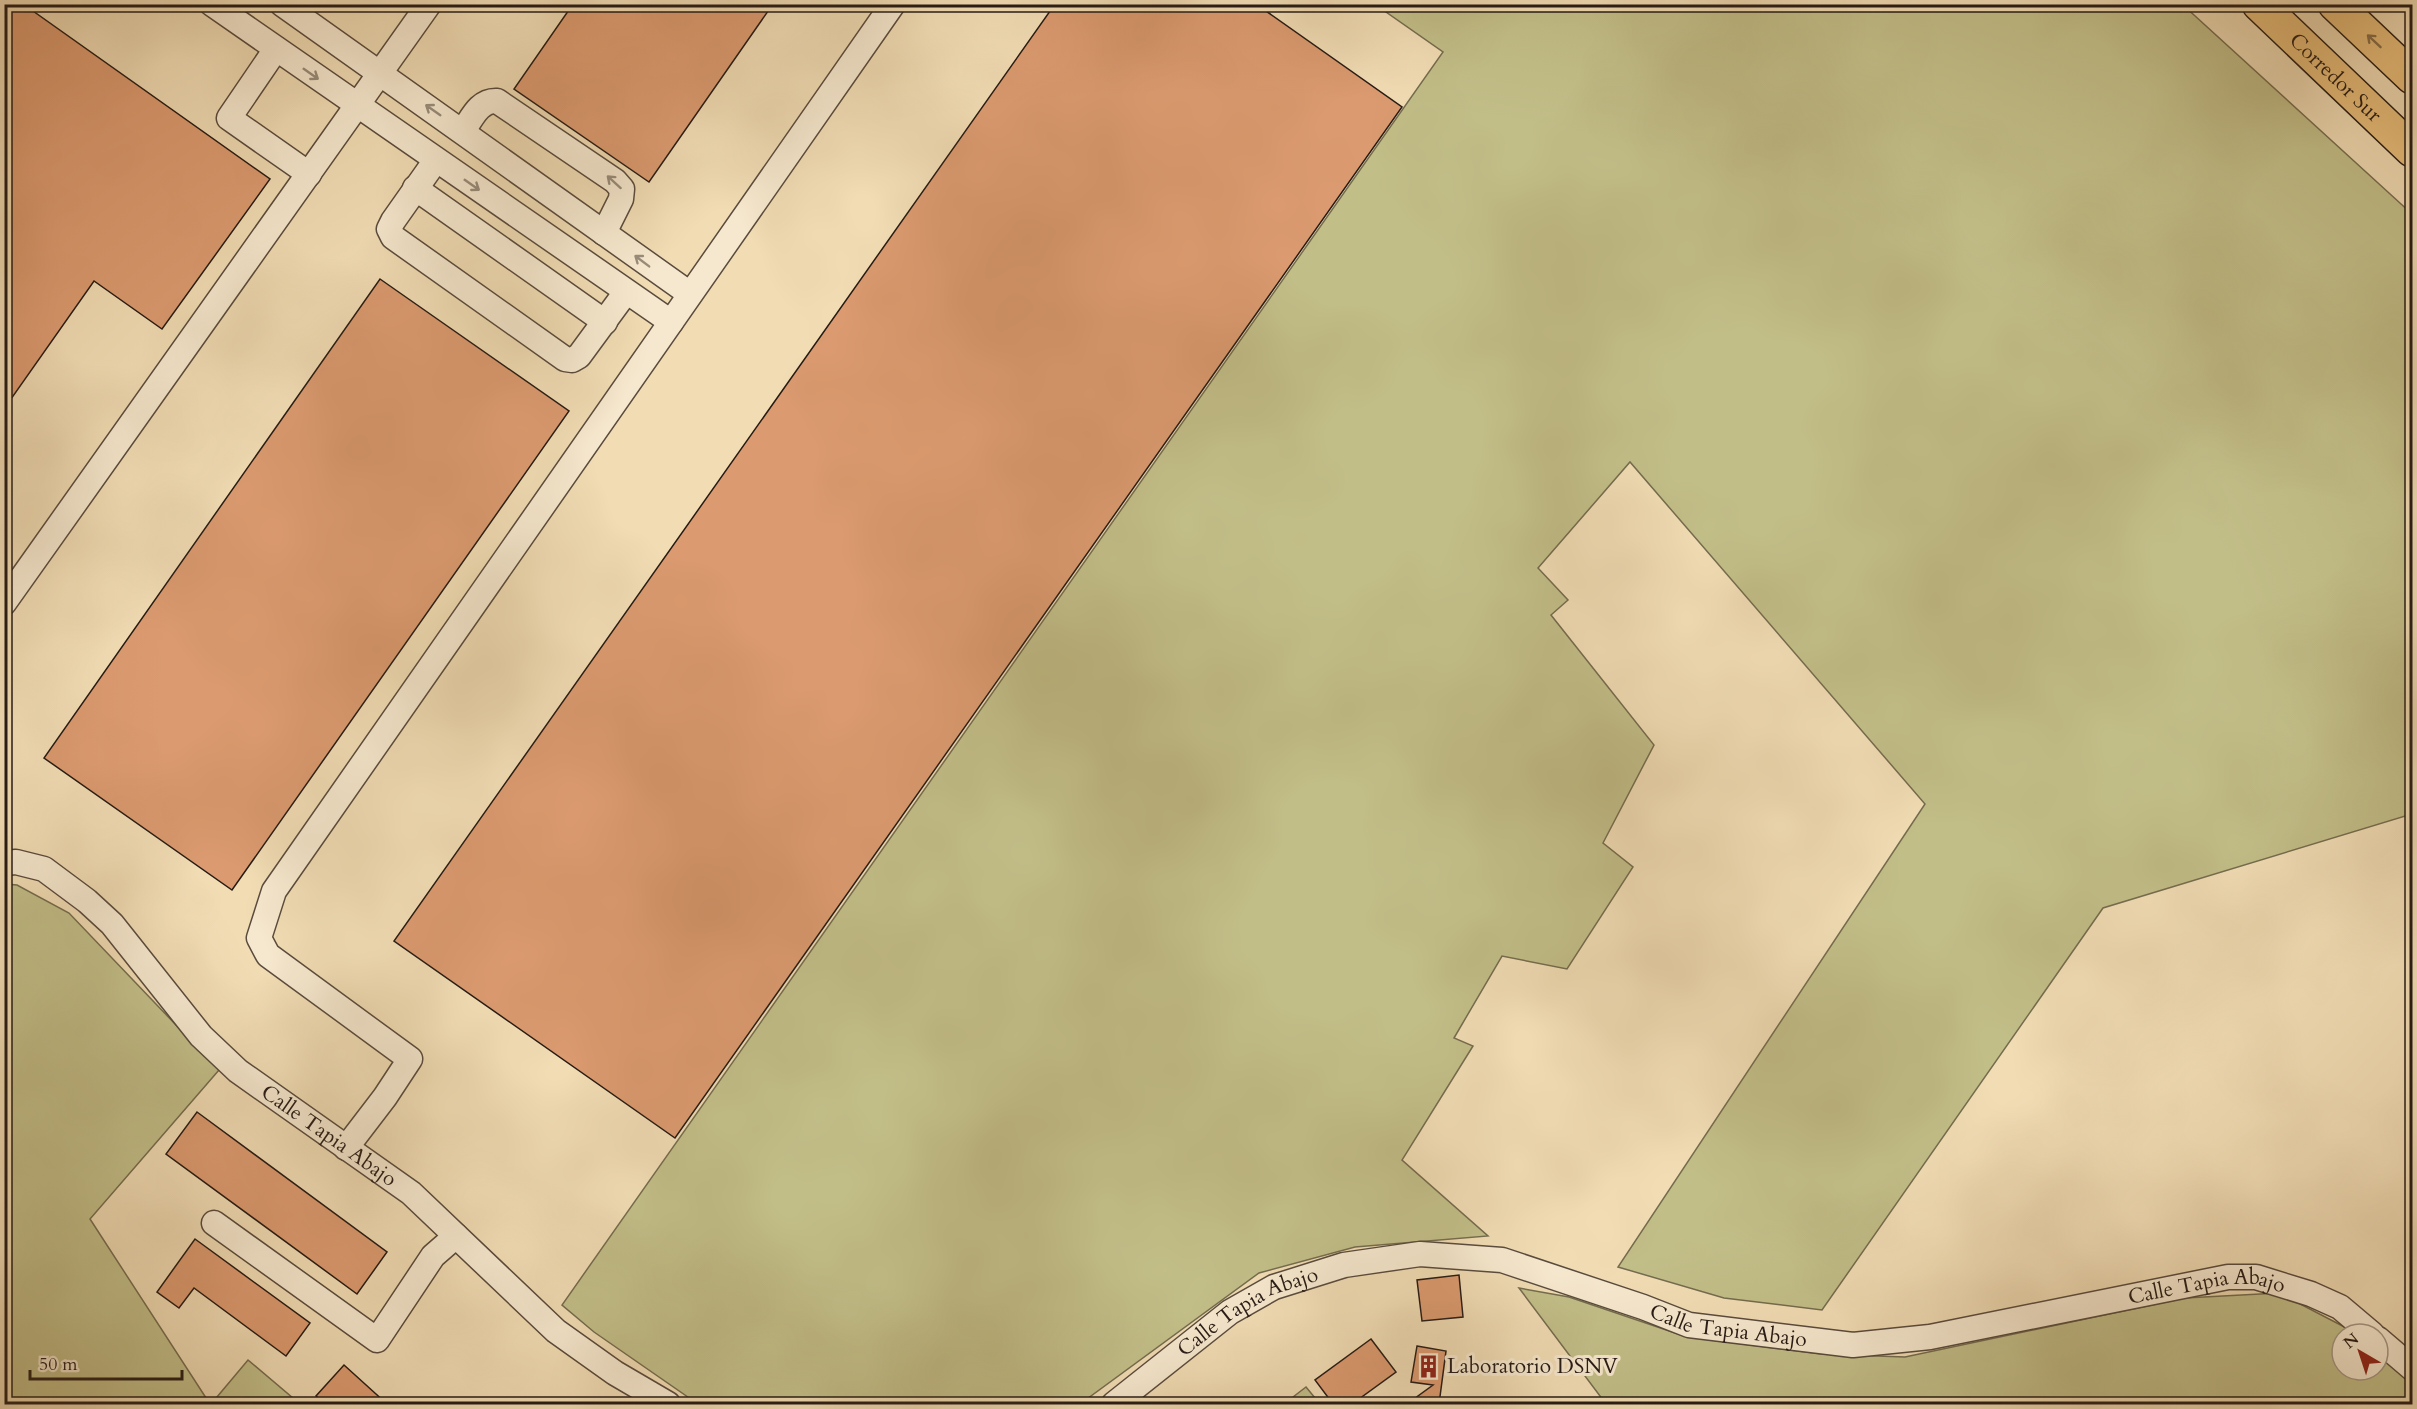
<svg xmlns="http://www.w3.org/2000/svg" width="2417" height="1409" viewBox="0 0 2417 1409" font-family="Cardo,serif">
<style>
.green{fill:#c2be88;stroke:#746c4e;stroke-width:1.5}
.building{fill:#db9a6f;stroke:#261b15;stroke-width:1.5}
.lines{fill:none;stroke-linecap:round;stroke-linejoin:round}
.minor-casing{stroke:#594b3d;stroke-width:27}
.highway-casing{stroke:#261b15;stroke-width:36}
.minor{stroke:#f6e8ce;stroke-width:24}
.highway{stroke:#e8be7a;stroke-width:33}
.oneway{stroke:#876c48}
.oneway2{stroke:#988c7b}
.labels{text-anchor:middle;stroke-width:6;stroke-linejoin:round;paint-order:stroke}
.street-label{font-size:21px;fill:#261b15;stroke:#f6e8ce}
.poi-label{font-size:21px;fill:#261b15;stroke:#f6e8ce;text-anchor:start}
</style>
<rect width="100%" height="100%" fill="#f1dcb4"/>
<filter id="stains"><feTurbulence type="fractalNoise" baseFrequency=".00333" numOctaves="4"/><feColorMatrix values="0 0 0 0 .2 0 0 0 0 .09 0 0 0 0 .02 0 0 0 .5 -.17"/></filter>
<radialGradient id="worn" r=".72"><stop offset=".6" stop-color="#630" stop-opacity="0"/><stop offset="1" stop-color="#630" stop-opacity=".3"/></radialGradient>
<!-- green -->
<path class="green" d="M1376,5H2183L2412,214V814L2103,908L1822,1310L1724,1298L1618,1267L1925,804L1630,462L1538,568L1568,600L1551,615L1654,745L1603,843L1633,867L1567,969L1502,956L1454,1038L1473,1046L1402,1160L1488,1236L1355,1247L1259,1273L1080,1404H698L594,1332L562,1305L1443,52Z
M5,884L17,885L69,913L219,1070L90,1219L210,1404H5Z
M1519,1288L1569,1297L1687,1337L1822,1354L1905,1357L2185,1298L2279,1293L2358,1334H2342V1370H2378V1349L2412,1374V1404H1606Z
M248,1360L300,1404H226L217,1397Z
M1306,1387L1320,1404H1284Z"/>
<!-- building -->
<path class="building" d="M4,4H23L270,179L162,329L94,281L4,409Z
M573,4H773L649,182L514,89Z
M1055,4H1256L1402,107L675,1138L394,941Z
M380,279L569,411L232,890L44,758Z
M197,1112L387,1252L357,1294L166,1154Z
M195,1239L310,1323L286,1356L194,1288L179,1308L157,1292Z
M1459,1275L1463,1317L1422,1321L1417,1280Z
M1371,1339L1396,1372L1352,1404H1333L1315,1380Z
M1417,1346L1446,1351L1439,1404H1407L1433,1385L1411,1382Z
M344,1365L387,1404H325L316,1396Z"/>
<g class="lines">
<defs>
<g id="minor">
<path d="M212,4L671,322"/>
<path d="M282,4L690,294"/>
<path d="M276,49L229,118L309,174"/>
<path d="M463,131C472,118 479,100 497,101L615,181L622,189L621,199L604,233"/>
<path d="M436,160L393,221L389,229L393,237L565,359L572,360L579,356L626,292"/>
<path d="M415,188L605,322"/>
<path d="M4,603L429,4"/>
<path id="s1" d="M4,863L16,862L44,869L87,901L112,924L201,1036L238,1071L411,1193L556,1331L615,1373L668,1404"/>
<path d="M346,1148L385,1097L410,1059L268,955L259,938L274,891L893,4"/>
<path d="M214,1223L377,1340L433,1256L456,1236"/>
<path d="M2378,1339L2412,1368"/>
<path id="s2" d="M1114,1404L1230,1312L1274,1287L1344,1265L1420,1254L1502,1260L1643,1307L1689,1325L1853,1345L1930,1337L2228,1277H2256L2311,1294L2340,1307L2372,1334"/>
</g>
<g id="highway">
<path id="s3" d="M2259,4L2412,150"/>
<path d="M2335,4L2412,77"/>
</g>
</defs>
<!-- minor casing -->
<use href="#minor" class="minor-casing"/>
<!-- highway casing -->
<use href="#highway" class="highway-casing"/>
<!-- minor -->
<use href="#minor" class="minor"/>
<!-- highway -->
<use href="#highway" class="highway"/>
</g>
<!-- one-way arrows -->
<defs><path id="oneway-shaft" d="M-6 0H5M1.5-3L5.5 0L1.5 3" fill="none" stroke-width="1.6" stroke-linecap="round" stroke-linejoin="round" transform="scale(1.5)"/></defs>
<use class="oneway" href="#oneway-shaft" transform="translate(2374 41) rotate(-137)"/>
<g class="oneway2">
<use href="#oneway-shaft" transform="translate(311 74) rotate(35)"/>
<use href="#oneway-shaft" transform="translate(433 110) rotate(-145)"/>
<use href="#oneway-shaft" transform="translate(614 182) rotate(-138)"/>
<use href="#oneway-shaft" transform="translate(472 185) rotate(35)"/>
<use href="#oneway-shaft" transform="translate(642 261) rotate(-143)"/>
</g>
<!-- icons -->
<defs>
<symbol id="building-bare" viewBox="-9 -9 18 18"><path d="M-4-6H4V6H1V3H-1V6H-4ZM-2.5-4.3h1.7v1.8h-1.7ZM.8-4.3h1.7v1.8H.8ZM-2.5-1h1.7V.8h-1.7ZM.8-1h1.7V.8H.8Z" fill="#8f2418" stroke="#f6e8ce" stroke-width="2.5" paint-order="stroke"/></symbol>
</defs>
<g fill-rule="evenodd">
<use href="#building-bare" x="1412" y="1350" width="33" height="33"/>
</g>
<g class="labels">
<!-- street labels -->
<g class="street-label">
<text dy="7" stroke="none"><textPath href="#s3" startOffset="106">Corredor Sur</textPath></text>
<text dy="7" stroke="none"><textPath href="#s1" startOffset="434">Calle Tapia Abajo</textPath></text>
<text dy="7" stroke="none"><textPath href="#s2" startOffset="1154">Calle Tapia Abajo</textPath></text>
<text dy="7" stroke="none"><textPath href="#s2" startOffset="164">Calle Tapia Abajo</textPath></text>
<text dy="7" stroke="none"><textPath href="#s2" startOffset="668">Calle Tapia Abajo</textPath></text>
</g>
<!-- poi labels -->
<g class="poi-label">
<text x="1447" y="1373">Laboratorio DSNV</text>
</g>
</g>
<!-- margin -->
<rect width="2417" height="1409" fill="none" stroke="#f1dcb4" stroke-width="24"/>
<rect x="6" y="6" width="2405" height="1397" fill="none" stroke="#261b15" stroke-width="3"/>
<rect x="12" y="12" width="2393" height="1385" fill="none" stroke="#261b15" stroke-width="1.5"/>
<!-- north arrow -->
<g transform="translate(2360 1352) rotate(321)"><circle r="28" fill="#f6e8ce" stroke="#a39684" stroke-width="1.5"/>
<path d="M0-4.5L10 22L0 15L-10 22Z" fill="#8f2418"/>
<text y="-9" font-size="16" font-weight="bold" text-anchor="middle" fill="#261b15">N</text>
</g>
<!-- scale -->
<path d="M30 1370v9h152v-9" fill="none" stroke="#261b15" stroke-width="3"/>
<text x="39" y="1370" font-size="18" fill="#261b15" stroke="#f6e8ce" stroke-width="4.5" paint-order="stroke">50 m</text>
<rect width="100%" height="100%" filter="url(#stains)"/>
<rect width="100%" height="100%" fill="url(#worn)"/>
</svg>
